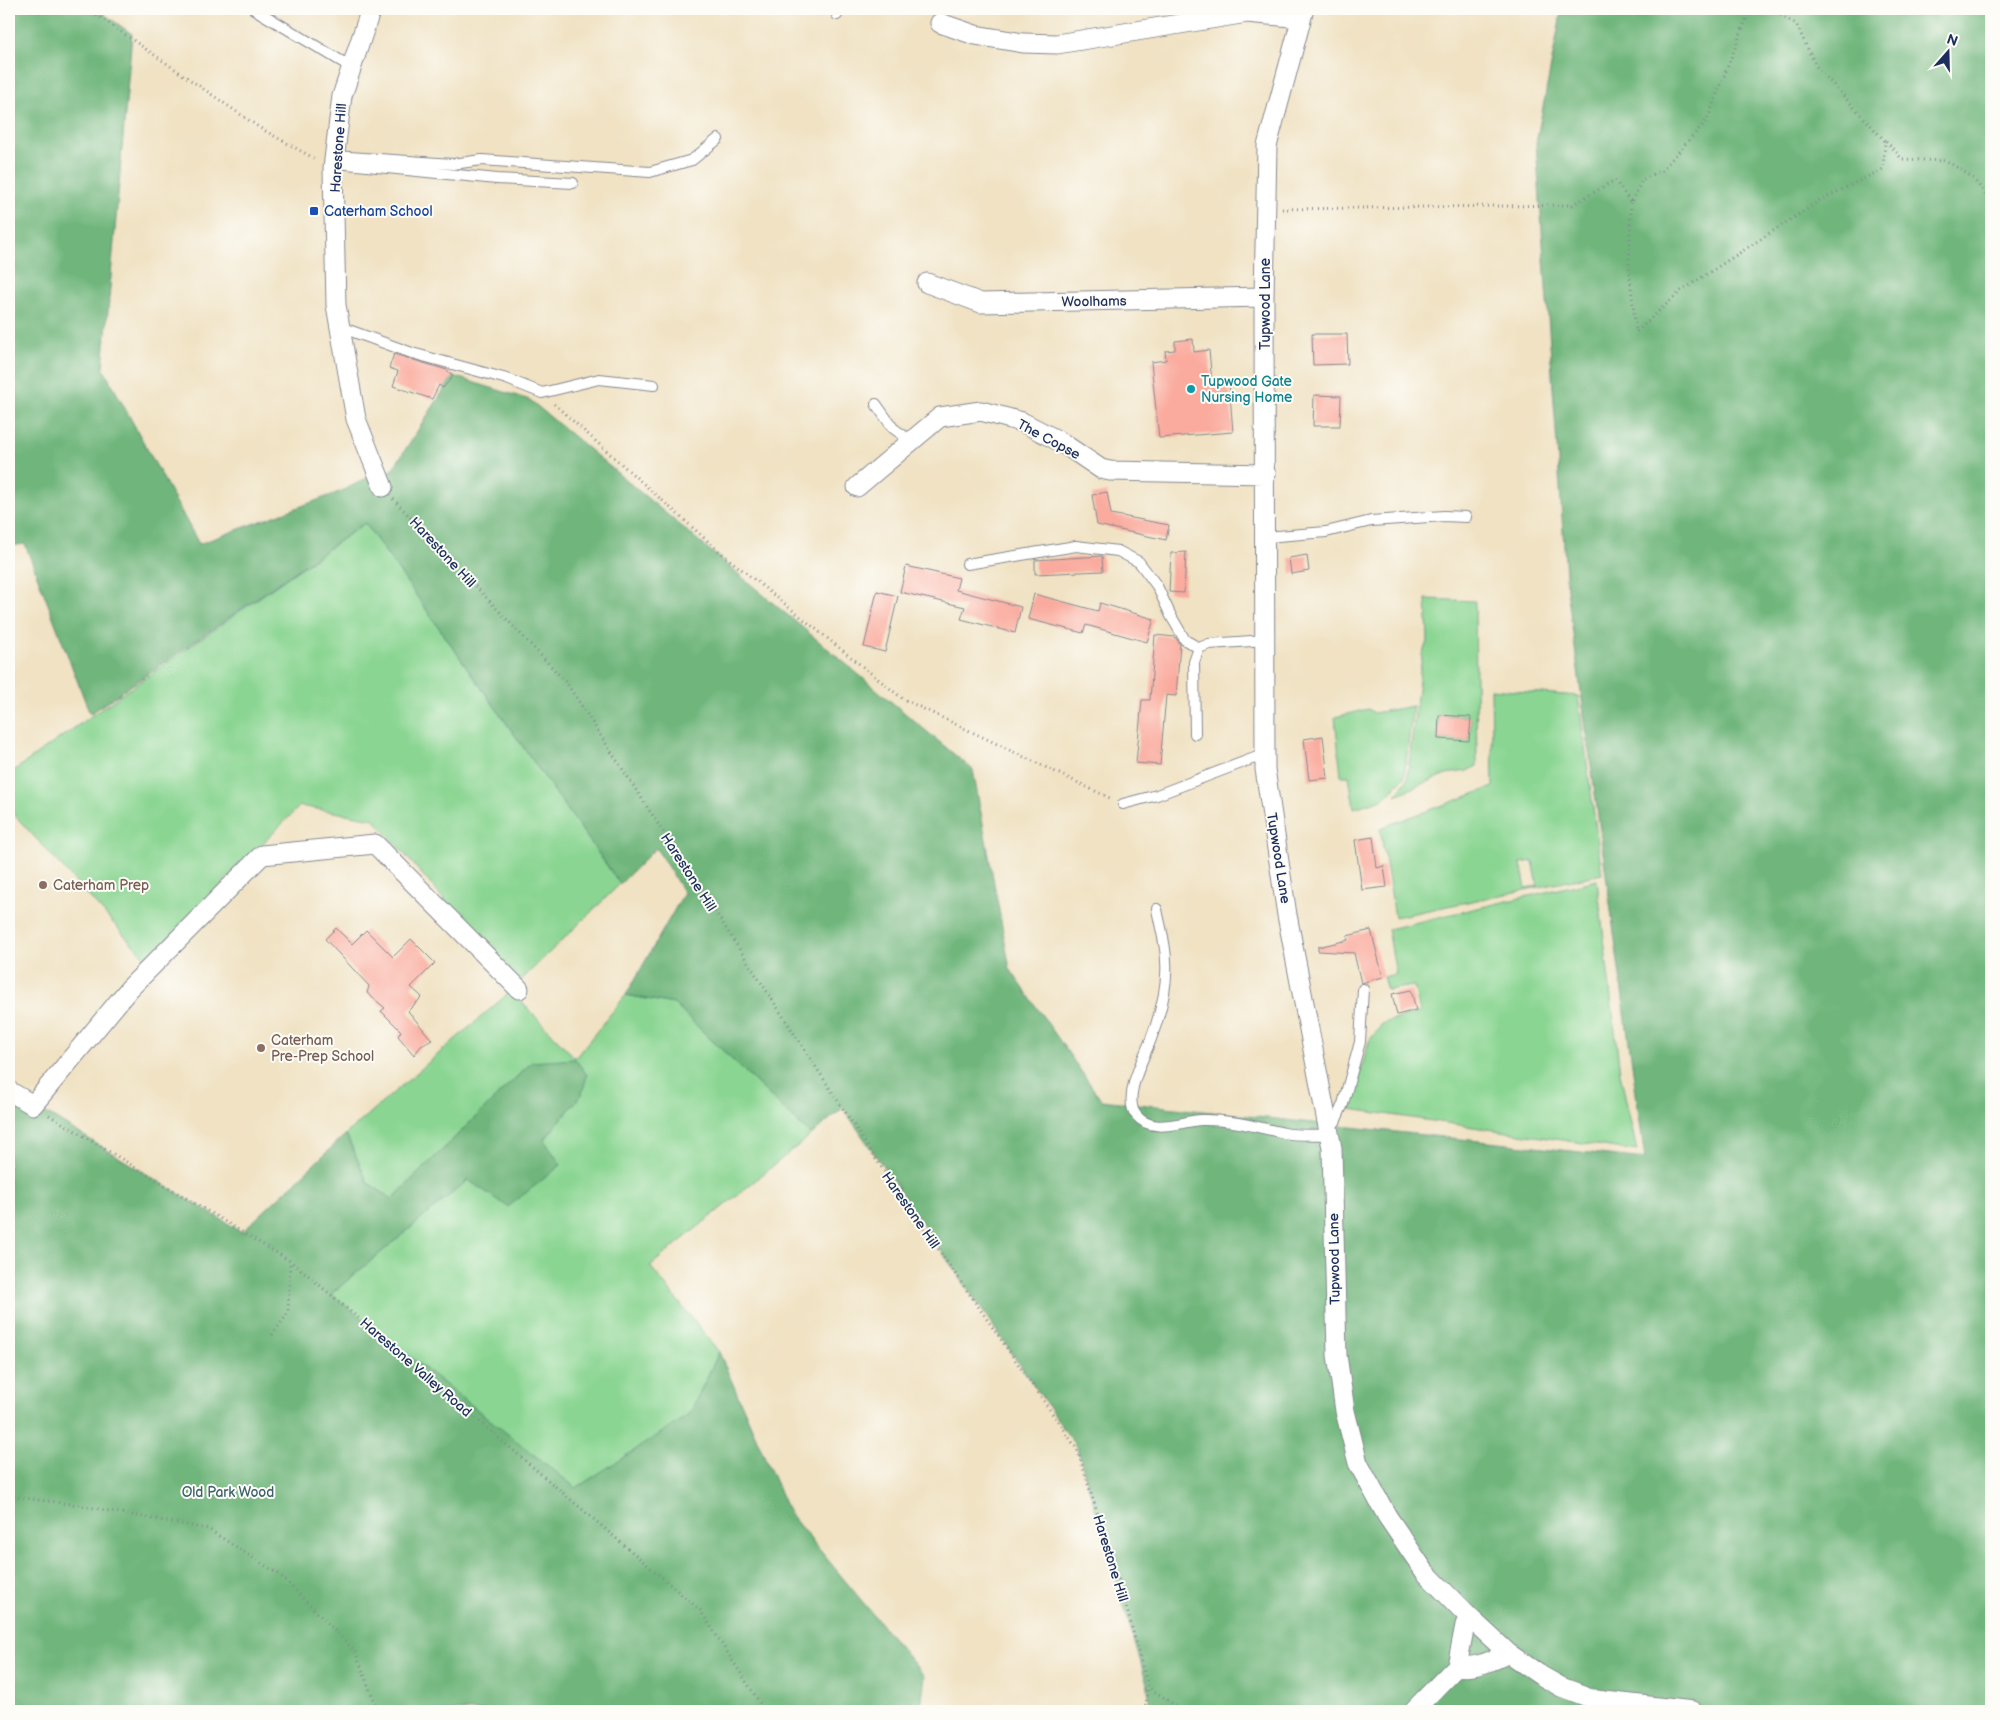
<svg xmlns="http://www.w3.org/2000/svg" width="2000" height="1720" viewBox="0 0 2000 1720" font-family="'Balsamiq Sans',sans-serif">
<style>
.green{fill:#8ad592;stroke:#528278;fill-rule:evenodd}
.forest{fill:#6fb67c;stroke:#45726d}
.building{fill:#faab9e}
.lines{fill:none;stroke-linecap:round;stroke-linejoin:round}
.lane-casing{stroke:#868890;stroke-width:12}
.street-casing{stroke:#868890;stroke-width:21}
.path{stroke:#868890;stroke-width:3;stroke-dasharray:1 4;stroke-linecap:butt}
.lane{stroke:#fff;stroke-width:10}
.street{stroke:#fff;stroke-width:19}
.transit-dot{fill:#1a4fb4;stroke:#fdfcf7;stroke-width:2}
.culture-dot{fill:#0f9aa8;stroke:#fdfcf7;stroke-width:2}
.education-dot{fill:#8d6e63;stroke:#fdfcf7;stroke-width:2}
.labels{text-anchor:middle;stroke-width:4;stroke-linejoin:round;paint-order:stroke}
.street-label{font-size:14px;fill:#1b2f5e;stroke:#fdfcf7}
.transit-label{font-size:14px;fill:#164399;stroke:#fdfcf7;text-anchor:start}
.culture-label{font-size:14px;fill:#0d838f;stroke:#fdfcf7;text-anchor:start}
.education-label{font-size:14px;fill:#785e54;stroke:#fdfcf7;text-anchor:start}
.park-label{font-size:14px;fill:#3c616e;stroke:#fdfcf7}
</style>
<rect width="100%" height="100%" fill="#fdfcf7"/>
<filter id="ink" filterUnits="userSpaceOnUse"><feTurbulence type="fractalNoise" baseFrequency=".02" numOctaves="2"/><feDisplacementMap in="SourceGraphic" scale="10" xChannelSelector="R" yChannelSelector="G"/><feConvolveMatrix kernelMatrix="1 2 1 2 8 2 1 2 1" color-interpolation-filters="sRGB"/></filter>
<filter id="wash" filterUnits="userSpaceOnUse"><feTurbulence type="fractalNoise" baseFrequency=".0096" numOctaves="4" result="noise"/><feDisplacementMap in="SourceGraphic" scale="20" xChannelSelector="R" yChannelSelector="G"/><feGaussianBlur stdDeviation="1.12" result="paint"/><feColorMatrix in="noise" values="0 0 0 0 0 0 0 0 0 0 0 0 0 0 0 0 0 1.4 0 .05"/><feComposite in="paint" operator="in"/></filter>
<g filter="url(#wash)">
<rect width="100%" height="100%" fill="#f0e2c3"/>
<!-- green -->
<path class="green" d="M365,523L620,884L517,984L374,819L300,806L147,960L9,809V774Z
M1426,599L1475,601L1477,766L1467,771L1446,774L1396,795L1407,780L1422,655L1428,639ZM1439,715L1471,717L1469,741L1438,739Z
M1491,689L1578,696L1602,874L1395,917L1380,828L1493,787ZM1533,861L1538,886L1526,888L1521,863Z
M1413,706L1404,778L1383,799L1354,808L1349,776H1341L1335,717L1368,709L1374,713Z
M1597,880L1620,1073L1637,1151L1350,1109L1369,1041L1383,1023L1420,1012L1414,986L1387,990L1383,977L1396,974L1388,929Z
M511,991L575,1058L626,995L674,1004L811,1135L650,1266L719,1352L689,1415L576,1489L463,1401L331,1294L468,1180L544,1140L582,1094L532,1062L392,1199L368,1183L346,1134Z"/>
<!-- forest -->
<path class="forest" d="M9,9H97L132,34L103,368L199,544L342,491L365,479L392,470L453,376L530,400L973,770L1010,969L1101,1100L1645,1159L1567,590L1536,143L1562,9H1991V1711H1150L1148,1687L1077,1448L843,1108L811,1135L674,1004L626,995L684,893L656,848L620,884L365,523L90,714L25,544L9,546Z
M575,1059L587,1075L582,1094L544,1140L561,1165L508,1207L468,1180L331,1294L576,1488L689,1415L719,1352L789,1513L925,1677L921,1707L919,1711H9V1087L33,1105L242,1232L346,1134L368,1183L392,1199L532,1062Z"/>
<g id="blocks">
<!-- building -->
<path class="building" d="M1312,334H1347L1348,364L1313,365Z
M1193,339L1194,352L1209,350L1212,383L1229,382L1233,432L1159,438L1151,362L1166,360L1165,351L1175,350V341Z
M394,354L447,370L453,376L443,388L439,385L432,399L393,386L398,371L389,368Z
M1314,395L1341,396L1340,426H1313Z
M1107,492L1111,514L1169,525L1166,540L1097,525L1092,495Z
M1186,552L1184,593L1169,592L1171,553Z
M1307,555L1309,571L1291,574L1289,558Z
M1102,556L1103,571L1035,574V560Z
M906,566L959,578L956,590L1021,607L1015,633L961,619L965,607L900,592Z
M877,591L898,596L885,652L864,647Z
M1034,594L1098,611L1100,603L1154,619L1147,642L1086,625L1083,633L1028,619Z
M1155,635L1175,637L1180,644L1176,696L1166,695L1160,765L1136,763L1142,700H1150Z
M1439,715L1471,717L1469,741L1438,739Z
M1323,736L1328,778L1309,780L1304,739Z
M1373,837L1377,868L1384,866L1387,887L1362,890L1355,840Z
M336,928L352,944L366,930L393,957L411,939L435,963L411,987L422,997L408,1011L432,1040L421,1046L414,1055L398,1036L401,1031L381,1011L385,1008L367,993L369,986L325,939Z
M1371,930L1383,977L1361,983L1354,953L1318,951V947L1348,940L1347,936Z
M1411,990L1416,1010L1397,1015L1392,994Z"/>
</g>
</g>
<g filter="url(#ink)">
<use href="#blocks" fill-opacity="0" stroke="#868890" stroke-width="1"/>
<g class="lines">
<defs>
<path id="lane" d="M254,9L351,67
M837,15L840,9
M334,156L453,164L482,160L650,172L692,160L718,139
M337,163L497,179L573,183
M340,327L412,353L507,379L542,393L599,379L654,385
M876,404L893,428L911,441
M1266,537L1326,532L1371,521L1444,516L1466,517
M967,564L1076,546L1118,551L1139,562L1157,586L1171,616L1185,640L1199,648
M1195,734L1194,662L1199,648L1209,644L1266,640
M1123,804L1157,795L1265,754
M1157,909C1160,926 1166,944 1166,961C1168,987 1160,1015 1151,1039C1144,1058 1122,1097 1136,1115C1152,1135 1182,1121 1201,1120C1230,1119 1256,1127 1284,1133C1298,1136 1315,1134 1330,1135
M1328,1127L1335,1122L1343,1104L1360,1042L1363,989"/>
<path id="street" d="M371,9L342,96L333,168L336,305L356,419L383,487
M1304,9L1267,146L1264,297L1265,769L1287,915L1332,1148L1337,1355L1345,1411L1358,1463L1387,1516L1425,1572L1469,1617L1508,1653
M940,23L975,35L1023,43L1057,44L1247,13L1301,18
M927,283L981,303L1264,297
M857,487L940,417L981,411L1022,422L1061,442L1101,469L1110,471L1266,474
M9,1091L33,1105L129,989L262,855L375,844L519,989
M1457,1666C1473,1669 1493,1661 1508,1653L1540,1675L1561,1687L1596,1700L1693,1711
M1457,1666L1465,1625L1469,1617
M1413,1711L1457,1666"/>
</defs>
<!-- lane casing -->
<use href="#lane" class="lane-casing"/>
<!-- street casing -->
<use href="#street" class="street-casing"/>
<!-- path -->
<path class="path" d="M88,9L260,128L317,160
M1886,141L1902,159L1947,161L1972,177L1991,201
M1631,203L1629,267L1636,332L1681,291L1819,201L1883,169L1885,141L1816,66L1796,24L1772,11L1750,9
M1282,209L1572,205L1615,180L1631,203L1642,180L1662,170L1707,120L1750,9
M554,404L720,552L903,699L1112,799
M393,499L566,682L875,1158L1077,1449L1122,1591L1148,1687L1178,1707L1179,1711
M49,1115L290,1261L309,1276L700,1610L765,1711
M272,1335L288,1313L290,1262
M9,1494L17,1497L78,1505L208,1529L280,1575L355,1651L378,1711
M1145,1711L1148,1687"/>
<!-- lane -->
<use href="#lane" class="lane"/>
<!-- street -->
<use href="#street" class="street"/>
</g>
</g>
<!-- markers -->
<rect class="transit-dot" x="309" y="206" width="10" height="10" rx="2.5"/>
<circle class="culture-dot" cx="1191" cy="389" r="5"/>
<g class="education-dot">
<circle cx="43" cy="885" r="5"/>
<circle cx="261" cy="1048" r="5"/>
</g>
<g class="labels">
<!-- street labels -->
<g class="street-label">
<text transform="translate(338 148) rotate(-86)" y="5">Harestone Hill</text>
<text transform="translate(1094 301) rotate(-1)" y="5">Woolhams</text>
<text transform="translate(1265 304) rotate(-90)" y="5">Tupwood Lane</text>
<text transform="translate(1049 439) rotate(28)" y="5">The Copse</text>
<text transform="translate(443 552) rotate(47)" y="5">Harestone Hill</text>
<text transform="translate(1279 858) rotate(81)" y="5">Tupwood Lane</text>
<text transform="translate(689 872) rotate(57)" y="5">Harestone Hill</text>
<text transform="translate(911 1210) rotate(55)" y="5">Harestone Hill</text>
<text transform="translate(1334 1259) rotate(-91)" y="5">Tupwood Lane</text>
<text transform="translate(416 1367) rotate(41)" y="5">Harestone Valley Road</text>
<text transform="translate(1111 1558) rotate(73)" y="5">Harestone Hill</text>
</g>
<!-- transit labels -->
<g class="transit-label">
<text x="324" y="216">Caterham School</text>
</g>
<!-- culture labels -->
<g class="culture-label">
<text x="1201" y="386">Tupwood Gate<tspan x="1201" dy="16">Nursing Home</tspan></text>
</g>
<!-- education labels -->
<g class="education-label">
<text x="53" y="890">Caterham Prep</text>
<text x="271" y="1045">Caterham<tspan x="271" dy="16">Pre-Prep School</tspan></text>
</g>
<!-- park labels -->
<g class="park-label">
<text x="228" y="1497">Old Park Wood</text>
</g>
</g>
<!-- margin -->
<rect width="2000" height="1720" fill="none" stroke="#fdfcf7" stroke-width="30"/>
<!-- north arrow -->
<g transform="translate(1948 52) rotate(20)" stroke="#fdfcf7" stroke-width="4" paint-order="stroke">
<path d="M0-4L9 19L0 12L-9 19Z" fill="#1b2f5e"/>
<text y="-8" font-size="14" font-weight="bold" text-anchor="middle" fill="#1b2f5e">N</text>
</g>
</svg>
